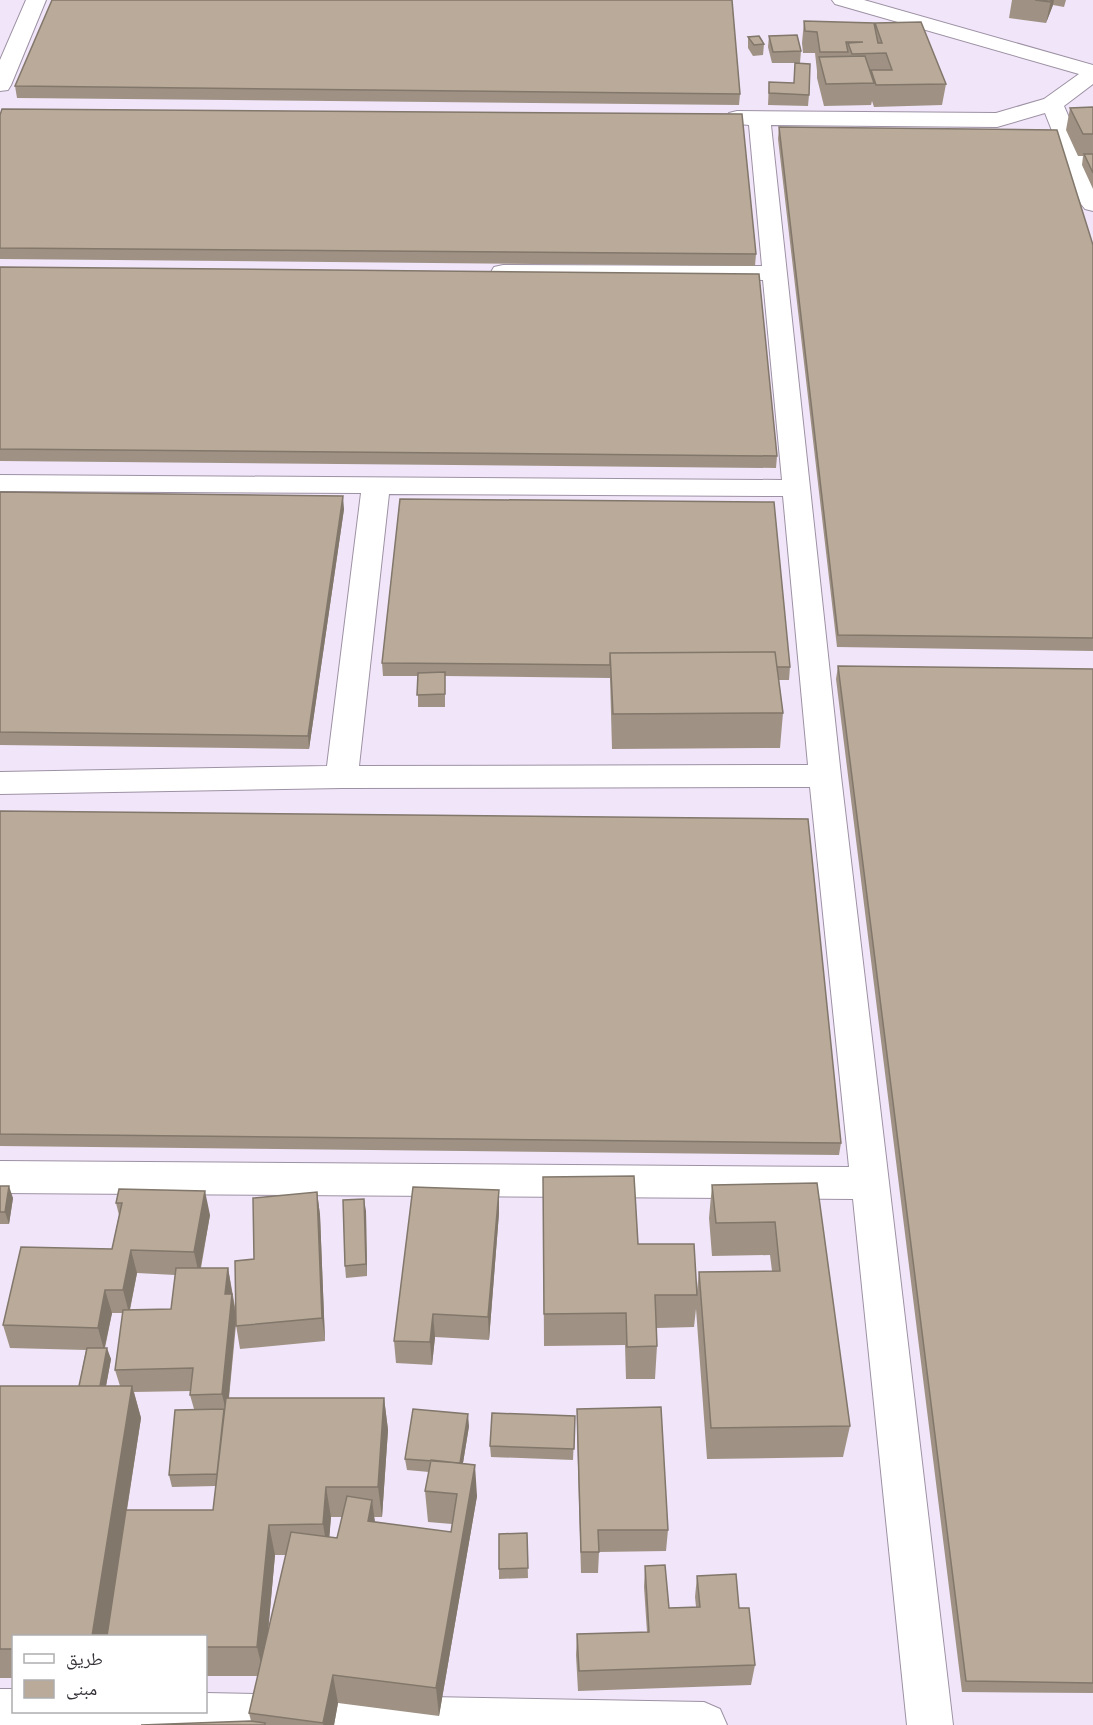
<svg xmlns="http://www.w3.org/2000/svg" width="1093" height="1725" viewBox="0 0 1093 1725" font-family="'Exo 2','Noto Naskh Arabic',sans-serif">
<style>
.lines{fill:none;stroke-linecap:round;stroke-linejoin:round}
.street-casing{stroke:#9d91a4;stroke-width:2}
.street{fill:#fff;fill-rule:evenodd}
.wall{fill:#9f9284;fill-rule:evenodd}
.shaded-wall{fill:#82776b}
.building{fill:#b9aa99;stroke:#82776b;stroke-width:1.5}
</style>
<rect width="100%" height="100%" fill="#f1e5f9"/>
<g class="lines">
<defs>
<path id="street" d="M26,0H46L11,85L8,90L0,91V60Z
M832,0H864L1093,65V84L1064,106L1093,173V211L1085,209L1081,204L1045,113L997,127L771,125L841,776L953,1725H907L853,1199L0,1193V1161L849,1167L810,787L342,788L0,794V772L327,766L361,493L0,491V475L782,480L763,280L503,279L494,277L491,272L494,267L503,265L762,266L749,125L729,123L726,118L729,113L737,111L996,113L1044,99L1079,74L835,4ZM389,494L783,496L808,765L359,766Z
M0,1689H14V1712H206V1693L704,1702L720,1709L727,1725H0Z"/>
</defs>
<!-- street casing -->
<use href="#street" class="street-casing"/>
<!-- street -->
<use href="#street" class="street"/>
</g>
<!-- wall -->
<path class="wall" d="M1012,0H1066L1064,7L1053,5L1046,23L1009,18Z
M804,21L874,23L946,84L942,105L874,107L872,101L871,105L824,106L817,78V71L815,53H803L802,43Z
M769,36L801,51L800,63H772L768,47Z
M748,37L764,44L763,55L753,56L748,48Z
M769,82L809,95L808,106L768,105Z
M15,86L740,94L739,105L17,98Z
M1093,107V189L1082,165L1083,156H1078L1066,130L1070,108Z
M0,115L756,254L755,266L0,259Z
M779,127L1093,245V651L837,647L778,139Z
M0,267L777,456L776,468L0,461Z
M0,492L344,509L309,749L0,745Z
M400,499L790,667L789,680H779L783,713L780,748L612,749L610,678L445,676V707H418V676H383L382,663Z
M838,666L1093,669V1693L962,1692L836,679Z
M0,811L841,1143L839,1155L0,1146Z
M543,1177L638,1244L697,1290L699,1272L772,1271L770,1255L712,1256L709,1218L712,1185L817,1183L850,1426L843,1457L707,1459L696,1309L694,1327L657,1328V1346L655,1379H626L625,1345L544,1346Z
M0,1186L13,1198L9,1224H0Z
M119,1189L210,1215L201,1268H228L236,1312L254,1259L317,1192L320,1215L325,1341L240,1349L236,1325L229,1398H384L388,1430L382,1517H374L375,1522L451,1532L452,1524L428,1522L425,1491L429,1472L407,1470L405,1459L469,1426L463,1463L477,1496L439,1716L338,1703L334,1725H141L251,1721L249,1713L258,1676H206V1636H14V1678H0V1386H79L86,1350L10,1348L3,1325L112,1249L119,1215L116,1203ZM137,1273L175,1275L171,1309L130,1310ZM112,1313H123L115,1370L120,1386H106L111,1359L105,1348ZM191,1391L190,1395L194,1409L169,1475L172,1487L216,1486L213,1510H127L141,1418L134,1392ZM331,1517H342L337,1538L329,1537ZM275,1555H286L268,1632Z
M366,1211L367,1276L346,1278L345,1266Z
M499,1213L489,1340L435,1337L432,1365L396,1363L394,1341Z
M577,1409L668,1530L666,1551L599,1552L598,1573H581L577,1431Z
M575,1416L573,1460L491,1457L490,1446Z
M527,1533L528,1578L499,1579V1534Z
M645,1566L669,1608L696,1607L695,1597L697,1576L739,1608L755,1665L751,1685L578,1691L576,1655L577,1634L647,1632L644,1587Z"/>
<!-- shaded-wall -->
<path class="shaded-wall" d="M1051,0H1054L1053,5L1046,23Z
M343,496L344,509L309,749L308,736Z
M9,1186L13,1198L9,1224L5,1212Z
M499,1190V1213L489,1340L488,1317Z
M205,1191L210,1215L199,1275L194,1252Z
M317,1192L320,1215L325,1341L322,1318Z
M364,1199L366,1211L367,1276L366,1264Z
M131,1250L137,1273L129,1313L123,1290Z
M228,1268L236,1317L227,1416L222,1394L225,1294Z
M105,1290L112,1313L104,1350L98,1328Z
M433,1314L435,1337L432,1365L430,1342Z
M107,1348L111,1359L100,1418L97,1406Z
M132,1386L141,1418L107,1636H92Z
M384,1398L388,1430L382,1517L378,1487Z
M468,1414L469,1426L461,1475L460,1464Z
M475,1465L477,1496L439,1716L436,1688Z
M326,1487L331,1517L328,1555L323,1524Z
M372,1500L376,1530L368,1521Z
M269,1525L275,1555L264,1676L257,1647Z
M333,1675L338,1703L334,1725H323Z"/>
<!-- building -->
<path class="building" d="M52,0H732L740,94L15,86Z
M1035,0H1051L1050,2Z
M804,21L874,23L878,43H882L875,23L921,22L946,84L876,85L871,70H892L886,53L852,54L848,43L863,42H846L848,52H820L817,32L805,31Z
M797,35L801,51L773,52L769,36Z
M759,36L764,44L754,45L748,37Z
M865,56L874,83L826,84L819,57Z
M795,63L810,64L809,95L769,93V82L794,83Z
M1093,107V134H1083L1070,108Z
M2,109L742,114L756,254L0,248V115Z
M779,127L1057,130L1093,245V638L838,635Z
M1084,154H1093V173Z
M0,267L759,274L777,456L0,449Z
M0,492L343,496L308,736L0,732Z
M400,499L774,502L790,667H777L775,652L610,653V665L382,663Z
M775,652L783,713L613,714L610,653Z
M838,666L1093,669V1683L966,1681Z
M445,672V694L417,695L418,673Z
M0,811L808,819L841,1143L0,1134Z
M634,1176L638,1244H694L697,1295H655L657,1346L627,1347L626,1313L544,1314L543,1177Z
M817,1183L850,1426L711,1428L699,1272L780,1271L775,1222L716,1223L712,1185Z
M0,1186H9L5,1212H0Z
M413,1187L499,1190L488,1317L433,1314L430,1342L394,1341Z
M119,1189L205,1191L194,1252L131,1250L123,1290H105L98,1328L3,1325L21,1247L112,1249L122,1203H116Z
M317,1192L322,1318L236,1326L235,1261L254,1259L253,1198Z
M364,1199L366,1264L345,1266L343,1200Z
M176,1268H228L225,1294H232L222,1394L190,1395L193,1368L115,1370L123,1310L171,1309Z
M87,1348H107L100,1386H79Z
M0,1386H132L92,1636H14V1649H0Z
M226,1398H384L378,1487H326L323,1524L269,1525L257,1647H206V1636H107L126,1510H213Z
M661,1407L668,1530H598L599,1552H581L577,1409Z
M224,1409L217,1474L169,1475L175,1410Z
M413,1409L468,1414L460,1463L405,1459Z
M492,1413L575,1416L574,1449L490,1446Z
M431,1460L475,1465L436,1688L333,1675L323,1723L249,1713L291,1532L337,1538L347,1496L372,1500L368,1521L451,1532L457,1494L425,1491Z
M527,1533L528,1568L499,1569V1534Z
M665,1565L669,1608L700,1607L697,1576L736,1574L739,1608H749L755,1665L579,1671L577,1634L649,1632L645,1566Z
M250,1721L265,1723V1725H141Z"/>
<!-- legend -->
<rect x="12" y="1635" width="195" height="78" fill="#ffffff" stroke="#aeadaf" stroke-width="1.5"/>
<rect x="24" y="1654" width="30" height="9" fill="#ffffff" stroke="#aeadaf" stroke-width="1.5"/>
<text x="66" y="1665" font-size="18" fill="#353138">طريق</text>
<rect x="24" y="1680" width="30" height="18" fill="#b9aa99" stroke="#aeadaf" stroke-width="1.5"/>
<text x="66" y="1695" font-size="18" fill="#353138">مبنى</text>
</svg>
